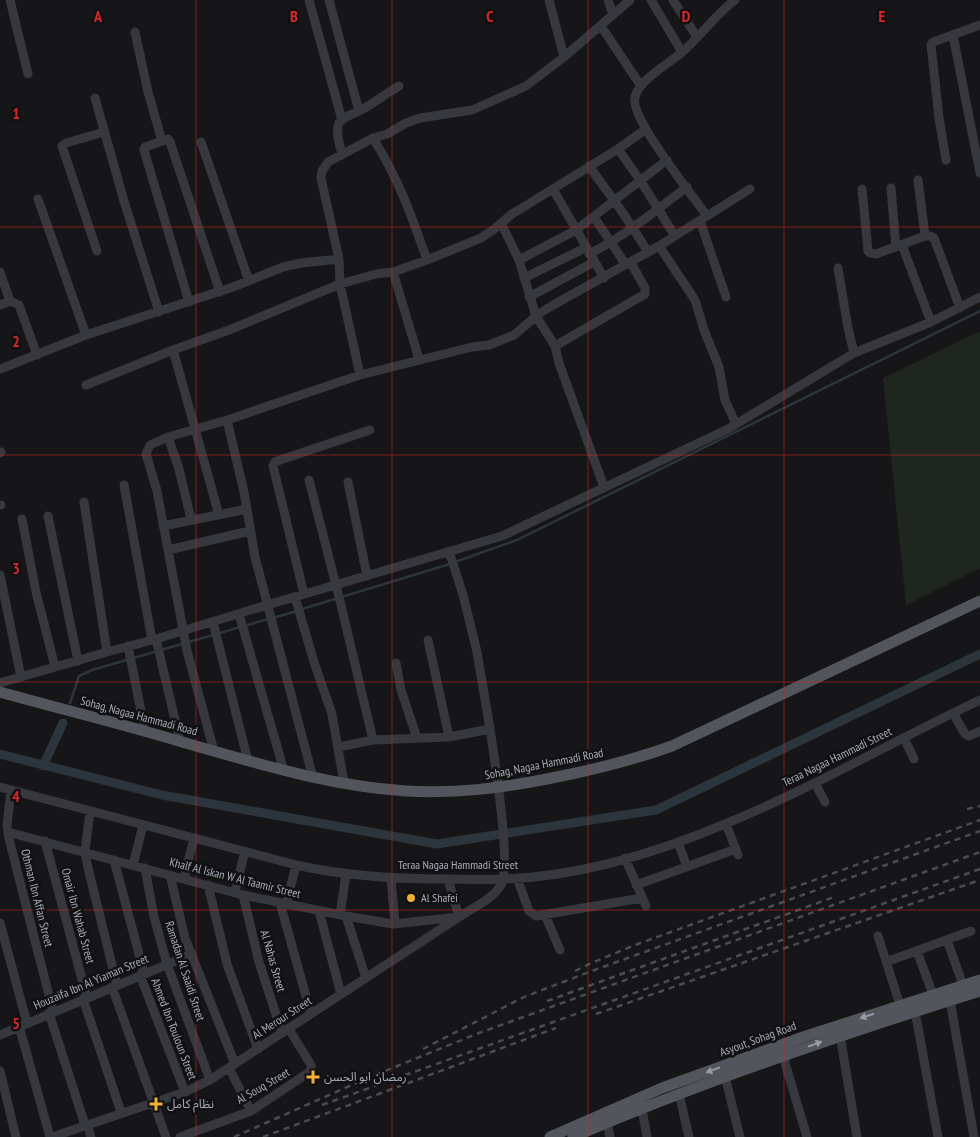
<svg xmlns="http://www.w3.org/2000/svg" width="980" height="1137" viewBox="0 0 980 1137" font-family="'PT Sans Narrow','Noto Sans Arabic',sans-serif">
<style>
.green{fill:#1e261f}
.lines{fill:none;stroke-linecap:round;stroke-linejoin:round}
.stream{stroke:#2c353c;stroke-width:2.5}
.canal{stroke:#2c353c;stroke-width:9}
.minor{stroke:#37383d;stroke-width:9}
.major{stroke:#53555c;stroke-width:11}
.rail{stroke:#4a4c52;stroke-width:2.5;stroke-dasharray:6 5;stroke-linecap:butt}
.oneway{fill:#979ba6}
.grid{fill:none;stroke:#d62828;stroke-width:1;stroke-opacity:0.55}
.poi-dot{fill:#f2b134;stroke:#111113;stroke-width:2}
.labels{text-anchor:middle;stroke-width:5;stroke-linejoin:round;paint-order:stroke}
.street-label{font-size:12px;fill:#a8adb8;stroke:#111113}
.poi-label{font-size:12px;fill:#a8adb8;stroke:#111113;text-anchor:start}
.grid-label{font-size:16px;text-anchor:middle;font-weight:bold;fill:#d62828;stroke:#111113;stroke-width:5;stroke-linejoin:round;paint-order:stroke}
</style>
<rect width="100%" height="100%" fill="#161618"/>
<!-- green -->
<path class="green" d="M980,331V568L906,605L883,378Z"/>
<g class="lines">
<!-- stream -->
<path class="stream" d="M455,562L517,540L980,311
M302,609L450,564
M273,618L297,611
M70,703L79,676L92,670L268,619"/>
<!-- canal -->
<path class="canal" d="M0,754L162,795L437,844L656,810L980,654
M43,766L63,723"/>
<!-- minor -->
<path class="minor" d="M10,0L28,74
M309,0L342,120
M329,0L359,111
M549,0L564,57
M608,0L613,15
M651,0L682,52
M673,0L697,37
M601,26L641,86
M135,32L148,92L162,141
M953,35L980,173
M95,98L124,201L159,312
M373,138L387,134L406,123L420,118L472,110L526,86L564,57L630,0
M201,142L249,281
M618,149L640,180L675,236
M342,154C340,146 335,132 339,123C343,116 352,115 359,111C373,104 385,94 399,86
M946,160L939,118L931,45L933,42L980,25
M589,166L623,213L648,252
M918,180L925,236
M891,188L896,247
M553,189L604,278
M862,189L868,251L870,253L876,254L925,236H930L934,238L960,308
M38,199L86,335
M707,216C693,196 629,117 635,97C639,80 668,64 681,53C700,37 715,15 735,0
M594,217L626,265
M700,221L726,297
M501,223L519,260L536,316L555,346L559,363L604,487
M902,245L931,322
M659,246L750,189
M97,251L62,146L66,143L104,132
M589,254C625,236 655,211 687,187
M519,260L576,230L667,160
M838,268L848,328L854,353
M0,272L10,301
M393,272L419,359
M524,278L585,248
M529,297L594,262
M189,302L144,150L145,147L168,139L170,142L220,292
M0,305L10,301L19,305L37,355
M555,346L645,294V288L631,263
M173,350L219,515
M0,369L86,335L233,287L283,267L301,263L339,259
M360,375L340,284L339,259L321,178L322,171L328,162L373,138C399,180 411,214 427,260
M86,385L173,350L229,330L340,284L376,274L393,272L427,260L481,238L493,230L512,214L618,149L646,129
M227,420L244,492L255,557L313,778
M168,437L179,469L191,519
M0,453L1,452
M309,480L341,605L373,740L339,747
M348,482L367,576
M124,485L152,640
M84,502L107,652
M0,505H1
M48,516L78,661
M22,519L36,592L55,667
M163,526L247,509
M168,550L250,531
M449,551L463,595L477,652L490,729
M0,575L21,677
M304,594L273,466L275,462L280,460L370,430
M295,597L314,662L332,714L344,783
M239,614L284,771
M213,622L248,761
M156,639L180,741
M428,640L449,737
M128,646L145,731
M396,663L401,690L417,738
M0,683L107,652L156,639L267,605L502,536L728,429L854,353L931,322L980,297
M953,713L965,734L969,736L980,731
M904,738L914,759
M214,751L187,651L157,491L146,454L150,445L168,437L227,420L360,375L472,347L489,345L514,335L540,313L555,304L659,246L695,300L704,330L719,367L725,400L736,424
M815,783L825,802
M0,787L296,865C345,876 396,879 446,879C465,879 484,880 503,879C578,877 656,853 725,824C813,788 895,740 980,700
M11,790L7,826L9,839L53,1011
M90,811L85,852L88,868L117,985
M726,824L738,855
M8,832L243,895L346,916L393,924L459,917L448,879
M45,841L87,998
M678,842L687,867
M625,858L646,906
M114,860L144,973
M133,865L143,825
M145,868L154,917L167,964L210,1080
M170,875L185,938L235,1064
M184,878L194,838
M391,878L395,924
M517,878L529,911L536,916L642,898
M208,885L227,964L258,1049
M636,885L736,849
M235,892L245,851
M243,895L259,962L282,1033
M280,903L311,1014
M286,905L296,865
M319,911L341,994
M340,915L346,874
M545,915L560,950
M346,916L366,978
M0,923L27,1023
M878,936L900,1005
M947,940L963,985
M917,951L933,995
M886,962L971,931
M140,975L185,1092
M112,987L166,1137
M83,999L121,1112
M950,1000L974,1137
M915,1011L938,1137
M49,1013L85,1125
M19,1026L50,1137
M0,1035L192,954
M840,1035L857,1137
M783,1056L807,1137
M229,1068L251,1111
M0,1071L16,1137
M725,1076L740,1137
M679,1094L689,1137
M642,1109L647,1137
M607,1122L610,1137
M87,1124L91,1137
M52,1137L185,1092L210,1080L459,917C472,908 493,899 501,885C512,866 494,756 490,729L449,737L373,740
M180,1137L251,1111L311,1071V1065L289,1029"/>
<!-- major -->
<path class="major" d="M0,692C61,709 122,724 182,742C256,763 329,786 406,791C458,794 501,788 552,778C593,770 633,760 672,746L980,601
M550,1137L662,1088L806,1036L980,980
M573,1137C706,1080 842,1034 980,991"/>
<!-- rail -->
<path class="rail" d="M967,809L980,806
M575,971L587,965L635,945L980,820
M547,1001L834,897
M596,1014L980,880
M423,1049L524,997L589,972L980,831
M322,1105L980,869
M234,1137L370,1077L479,1033L980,852
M263,1137L556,1028"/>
</g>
<!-- one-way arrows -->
<defs><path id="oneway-solid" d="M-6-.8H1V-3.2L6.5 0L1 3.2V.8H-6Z" transform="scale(1.25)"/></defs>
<g class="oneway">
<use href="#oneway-solid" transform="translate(867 1016) rotate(162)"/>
<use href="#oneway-solid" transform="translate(815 1044) rotate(-20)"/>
<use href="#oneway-solid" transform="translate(713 1070) rotate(160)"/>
</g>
<!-- grid -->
<path class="grid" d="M196,0V1137M392,0V1137M588,0V1137M784,0V1137M0,227H980M0,455H980M0,682H980M0,910H980"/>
<!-- markers -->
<g class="poi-dot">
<circle cx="411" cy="898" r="5"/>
<path d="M310.5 1069.5h5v5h5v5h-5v5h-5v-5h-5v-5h5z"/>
<path d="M153.5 1096.5h5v5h5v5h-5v5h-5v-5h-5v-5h5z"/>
</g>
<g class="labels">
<!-- street labels -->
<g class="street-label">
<text transform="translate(139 716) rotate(15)" y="4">Sohag, Nagaa Hammadi Road</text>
<text transform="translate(837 757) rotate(-26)" y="4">Teraa Nagaa Hammadi Street</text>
<text transform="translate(544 764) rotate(-11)" y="4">Sohag, Nagaa Hammadi Road</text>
<text x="458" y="869">Teraa Nagaa Hammadi Street</text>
<text transform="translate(235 878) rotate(14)" y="4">Khalf Al Iskan W Al Taamir Street</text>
<text transform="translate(37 898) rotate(76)" y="4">Othman Ibn Affan Street</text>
<text transform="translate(78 916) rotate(75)" y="4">Omair Ibn Wahab Street</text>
<text transform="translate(273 961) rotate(74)" y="4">Al Nahas Street</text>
<text transform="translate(185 971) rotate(72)" y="4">Ramadan Al Saaidi Street</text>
<text transform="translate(91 982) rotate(-23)" y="4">Houzaifa Ibn Al Yiaman Street</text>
<text transform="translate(282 1018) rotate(-33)" y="4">Al Merour Street</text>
<text transform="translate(174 1029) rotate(69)" y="4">Ahmed Ibn Touloun Street</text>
<text transform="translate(758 1039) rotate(-20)" y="4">Asyout, Sohag Road</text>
<text transform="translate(263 1086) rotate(-30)" y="4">Al Souq Street</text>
</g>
<!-- poi labels -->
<g class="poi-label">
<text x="421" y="902">Al Shafei</text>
<text x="324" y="1081">رمضان ابو الحسن</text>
<text x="167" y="1108">نظام كامل</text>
</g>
</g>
<g class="grid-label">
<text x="98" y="22">A</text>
<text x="294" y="22">B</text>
<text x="490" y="22">C</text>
<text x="686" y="22">D</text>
<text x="882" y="22">E</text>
<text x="16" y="119">1</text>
<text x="16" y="347">2</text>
<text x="16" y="574">3</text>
<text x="16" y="802">4</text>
<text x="16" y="1029">5</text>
</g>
</svg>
